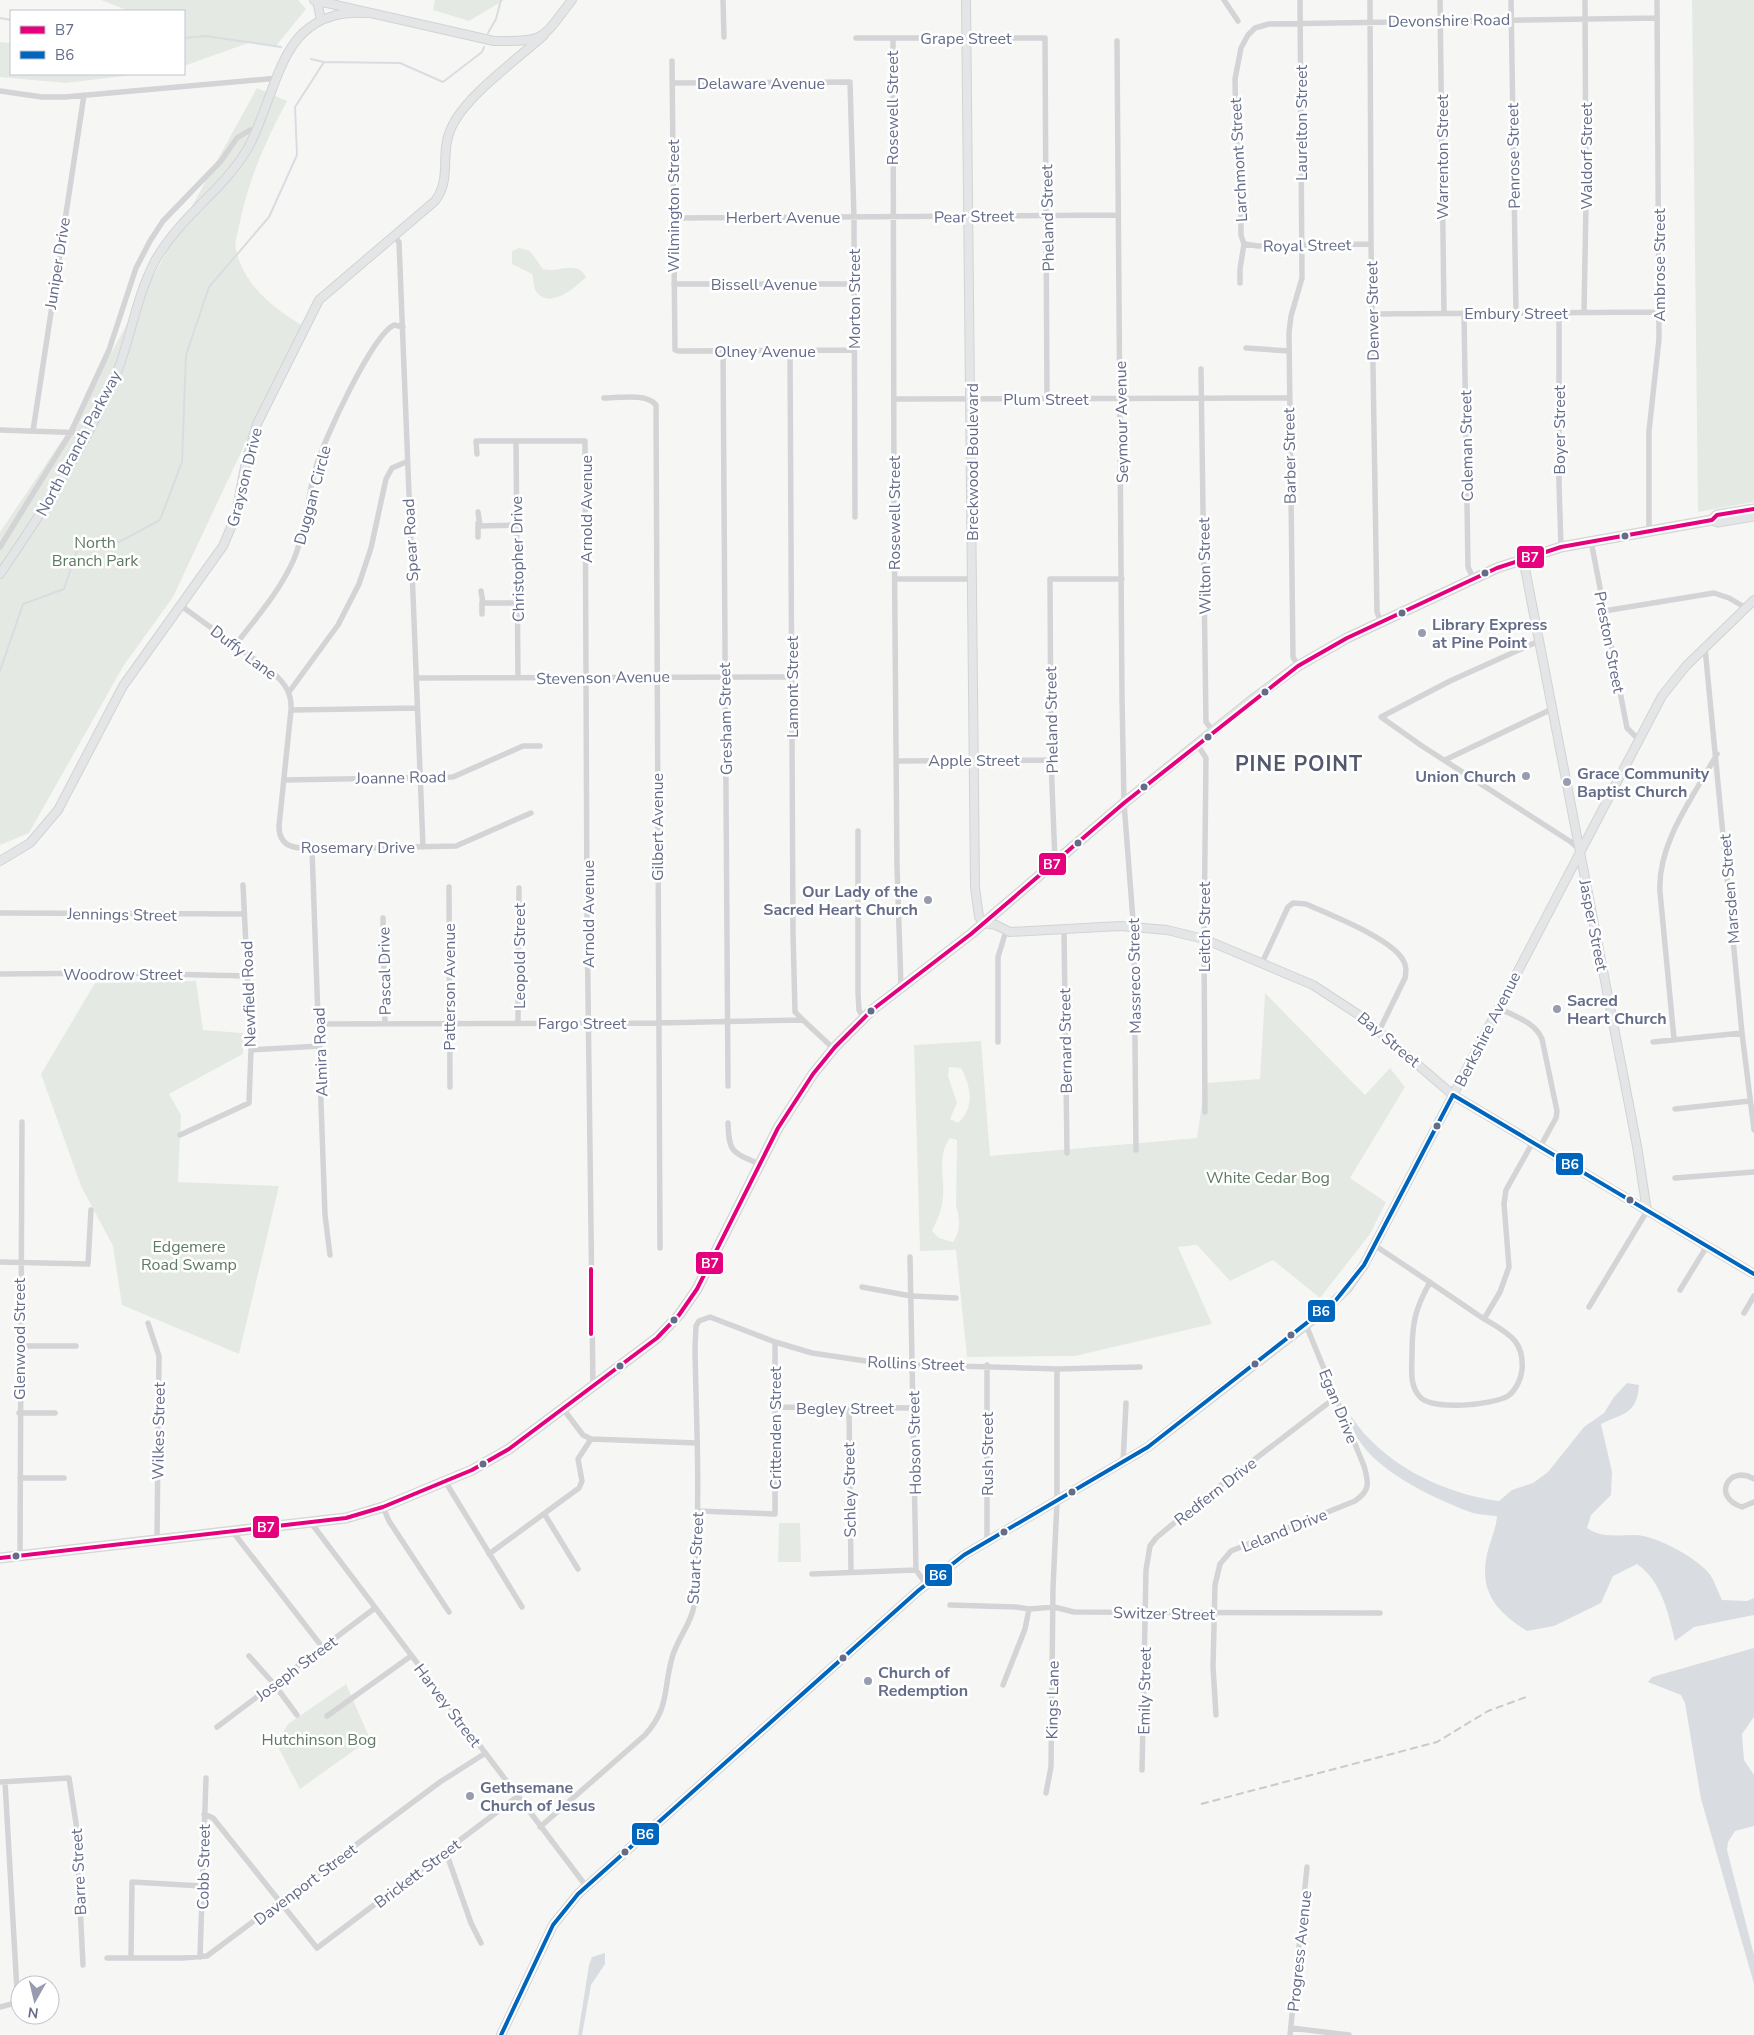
<svg xmlns="http://www.w3.org/2000/svg" width="1754" height="2035" viewBox="0 0 1754 2035" font-family="'Nunito Sans',sans-serif">
<style>
.green{fill:#e4eae3;fill-rule:evenodd}
.water{fill:#d9dce1}
.lines{fill:none;stroke-linecap:round;stroke-linejoin:round}
.stream{stroke:#d9dce1;stroke-width:2}
.secondary-casing{stroke:#d2d3d5;stroke-width:10}
.primary-casing{stroke:#d2d4d5;stroke-width:11}
.street{stroke:#d4d4d6;stroke-width:5.5}
.secondary{stroke:#e4e5e6;stroke-width:8}
.primary{stroke:#e4e5e6;stroke-width:9}
.rail{stroke:#cacacb;stroke-width:2;stroke-dasharray:8 4;stroke-linecap:butt}
.bus-1-casing{stroke:#fff;stroke-width:8}
.bus-2-casing{stroke:#fff;stroke-width:8}
.bus-1{stroke:#e5007d;stroke-width:4}
.bus-2{stroke:#0065bd;stroke-width:4}
.bus-dot{fill:#646c89;stroke:#fff;stroke-width:2}
.poi-dot{fill:#979daf;stroke:#fff;stroke-width:2}
.labels{text-anchor:middle;stroke-width:5;stroke-linejoin:round;paint-order:stroke}
.street-label{font-size:16px;fill:#646c89;stroke:#fff}
.park-label{font-size:16px;fill:#5f7a63;stroke:#fff}
.poi-label{font-size:16px;font-weight:bold;fill:#646c89;stroke:#fff;text-anchor:start}
.district-label{font-size:21px;font-weight:bold;letter-spacing:1px;fill:#52596d;stroke:#fff}
.line-badge{stroke:#fff;stroke-width:2}
.badge-label{font-size:14px;text-anchor:middle;font-weight:bold;fill:#fff}
</style>
<rect width="100%" height="100%" fill="#f6f7f5"/>
<!-- green -->
<path class="green" d="M101,0H298L306,9L276,46L251,42L184,66V11H129Z
M435,0H504L469,21L433,10Z
M1692,0H1754V502L1698,512Z
M0,42L11,43V74H141L66,83L0,77Z
M257,88L287,101C265,142 248,181 239,226C238,233 234,242 236,249C244,287 276,310 308,329L297,347L291,346L173,597L124,665L29,833L0,845V532L67,433Z
M519,248L530,251L543,269C558,274 576,259 586,277C576,287 551,309 537,293C533,288 534,280 532,274L512,264V251Z
M196,981L203,1030L243,1033V1054L169,1094L181,1115L178,1182L279,1186L239,1354L122,1305L113,1246L81,1186L41,1074L95,983Z
M1265,993L1365,1095L1390,1068L1405,1087L1350,1178L1386,1202L1370,1234L1320,1298L1273,1260L1230,1281L1197,1245L1178,1247L1212,1324L1075,1356L967,1357L956,1250L920,1251L914,1045L981,1041L990,1156L1197,1138L1205,1083L1260,1079ZM949,1067L961,1068C971,1087 975,1107 958,1123L950,1119L957,1103L948,1076ZM950,1138L957,1140L956,1206C960,1219 961,1231 953,1242L939,1238L932,1231C936,1222 941,1213 942,1204C947,1181 935,1159 950,1138Z
M779,1523H800L801,1562H778Z
M346,1684L370,1739L300,1789L276,1743L288,1724Z"/>
<!-- water -->
<path class="water" d="M1627,1383L1639,1385C1637,1414 1624,1413 1601,1424L1612,1472L1611,1495L1591,1515L1587,1528C1601,1538 1617,1535 1635,1535C1655,1535 1700,1559 1711,1576C1715,1583 1718,1592 1722,1600L1747,1601L1754,1598V1615L1694,1627L1675,1641C1668,1612 1662,1582 1637,1564L1613,1576L1601,1603L1554,1626L1527,1631C1496,1611 1479,1592 1487,1554C1490,1541 1496,1530 1497,1516C1488,1515 1478,1515 1470,1512C1433,1498 1370,1469 1354,1431C1352,1427 1352,1421 1351,1416C1382,1464 1444,1494 1499,1501L1512,1490L1533,1483L1548,1472L1584,1427L1604,1413L1614,1397Z
M1754,1648V1717L1742,1734L1744,1760L1754,1775V1826L1735,1831L1728,1842L1727,1850L1754,1955V1984L1701,1799L1685,1703L1681,1695L1648,1682L1652,1677Z
M605,1953V1964L591,1985L582,2035H578L589,1965L592,1957Z"/>
<g class="lines">
<!-- stream -->
<path class="stream" d="M0,18L11,20
M488,33L496,19L501,0
M184,38L206,36L281,47
M311,59L324,62
M0,671L23,604L64,589L81,539L119,542L160,520L182,462L186,355L209,287L269,217L297,155L295,107L324,62L400,63L443,82L482,52L484,47"/>
<defs>
<path id="secondary" d="M314,0L494,41C547,41 540,41 572,0
M966,0L975,887L979,917L984,923L996,925L1010,932L1120,926L1167,930L1204,939L1313,985L1362,1017L1453,1095L1754,1274
M317,1L321,20
M1523,558L1637,1146L1647,1211
M0,574C43,511 86,445 116,375C131,338 136,297 155,261C180,216 223,191 248,148C267,114 277,57 303,33C321,16 342,12 366,13
M0,861L30,843L58,810L123,686L223,546L235,518L246,462L257,424L319,300L435,201C452,179 440,154 450,131C462,98 517,60 544,35
M501,2035L553,1925L578,1894L919,1590L964,1555L1148,1447L1324,1311L1347,1289L1364,1265L1662,696L1686,666L1754,600"/>
<path id="primary" d="M1712,520L1718,522L1754,516
M0,1558L346,1518L383,1507L472,1470L509,1449L657,1338L679,1315L697,1289L778,1128L813,1074L835,1047L872,1010L971,934L1124,803L1252,700L1298,666L1347,638L1497,568L1561,547L1712,520L1717,515L1754,509"/>
</defs>
<!-- secondary casing -->
<use href="#secondary" class="secondary-casing"/>
<!-- primary casing -->
<use href="#primary" class="primary-casing"/>
<!-- street -->
<path class="street" d="M723,0L724,37
M1224,0L1238,21
M1370,0L1371,244L1377,612L1381,622
M1440,0L1444,313
M1511,0L1516,311
M856,38H1045L1047,399
M893,39L894,506L897,866L901,987
M1117,41L1122,697L1124,803L1134,933L1136,1150
M672,61L675,350L678,351L854,350
M672,83L850,82L854,219L855,517
M0,91L42,97H65L278,78
M673,218L1117,215
M393,235L399,242L423,847
M1244,244L1258,246L1371,244
M1240,283V269L1244,244L1241,235V180L1236,135L1235,79L1241,48L1248,35L1255,28L1269,24L1657,18
M674,284H854
M1464,313L1468,567L1473,578
M1559,313V484L1561,547
M1584,313L1586,204L1585,0
M1372,314L1659,312
M1246,348L1289,351
M790,350L793,932L795,1012L803,1020
M723,351L728,1086
M1201,369L1206,722L1213,731
M604,398C617,398 647,393 656,405L660,1248
M894,399L1289,398
M0,430L87,433
M33,431L84,95
M516,441L518,678
M477,454L476,441H585L587,912L593,1388
M478,512L480,526L517,525
M1649,530V431L1659,339L1657,0
M478,537V523
M1591,541L1627,728L1638,739
M0,547L71,432L109,350L136,268L150,241L163,221L221,161L237,138L250,130L258,129
M895,579H973
M481,591L483,603H517
M180,605L272,672C285,683 292,693 291,710L279,826C279,848 295,848 312,849L456,846L531,813
M1604,611L1714,593L1729,598L1746,608
M482,614V602
M1539,641L1450,681L1381,717L1422,746L1571,842L1580,850
M236,644C257,617 280,591 294,559C306,530 307,498 316,467C323,442 372,335 394,325L403,327
M1705,648L1742,1033L1754,1130
M1298,666L1293,657L1289,333L1291,316L1302,278L1300,0
M416,678L791,677
M289,692L338,625L359,584L371,548L386,479L392,468L406,462
M291,710L417,708
M1197,744L1206,758L1204,939L1205,1112
M1445,760L1552,709
M896,761L1051,760
M284,780L453,777L523,746H540
M858,831V993L859,1010L864,1019
M312,849L325,1215L330,1255
M1055,861L1051,760L1050,579H1122
M449,887L450,1087
M0,913L244,914
M383,918L385,1024
M1064,930L1067,1153
M1262,963L1288,907L1293,903L1306,904C1330,915 1391,938 1403,960C1407,966 1406,972 1405,978L1379,1031
M0,974L121,973L246,976
M1498,1008C1514,1016 1535,1022 1542,1039L1557,1111L1556,1118L1540,1147
M518,1023L519,888
M319,1024L657,1023L803,1020L834,1049
M1674,1039L1660,892C1657,843 1694,796 1717,754
M998,1042V957L1006,931
M1653,1042L1742,1033
M251,1050L320,1046
M1675,1109L1750,1101
M728,1123C729,1153 732,1152 759,1164
M180,1135L249,1103L251,1050L243,885
M1675,1178L1754,1172
M1374,1245C1409,1268 1443,1291 1478,1315C1490,1323 1506,1330 1515,1341C1521,1349 1523,1360 1522,1370C1521,1379 1516,1390 1508,1396C1493,1405 1433,1411 1420,1397C1409,1385 1412,1369 1412,1354C1412,1323 1415,1309 1430,1282
M910,1257L916,1570
M0,1262L88,1264L91,1210
M862,1287L911,1296L956,1298
M1680,1290L1707,1246
M1589,1307L1647,1211
M1744,1313L1754,1296
M1484,1319L1500,1292L1509,1267L1504,1204L1506,1190L1533,1142
M148,1323L159,1356L157,1540
M20,1346H76
M775,1407L915,1408
M849,1408L851,1571
M19,1413H55
M591,1439L697,1443
M1123,1463L1126,1403
M20,1478H64
M1754,1479C1729,1464 1711,1497 1742,1507L1754,1502
M445,1481L522,1607
M383,1507L389,1521L449,1612
M699,1511L775,1514V1342
M545,1515L578,1569
M312,1524L586,1886
M233,1532L323,1648
M987,1543V1365
M489,1554L579,1488L582,1481L578,1459L591,1439L583,1435L564,1410
M20,1556L22,1122
M812,1574L916,1570L926,1584
M950,1605L1016,1607L1029,1609L1054,1607L1074,1612L1380,1613
M249,1656L274,1684L297,1715
M1003,1685L1025,1629L1029,1609
M1216,1715L1213,1667L1215,1585L1220,1564L1231,1551L1355,1501C1370,1491 1369,1483 1364,1466L1306,1325
M327,1716L411,1656
M217,1727L375,1608
M1142,1770L1146,1570L1150,1546L1156,1538L1203,1499L1336,1397
M0,1782L69,1778L76,1823L83,1965
M1046,1793L1051,1767L1053,1588L1057,1502V1369
M204,1814L213,1818L317,1948L517,1797
M540,1827L645,1735C670,1707 663,1690 672,1658C677,1639 691,1624 694,1606C698,1588 695,1568 696,1549C700,1482 696,1415 695,1348L696,1326L699,1321L710,1317L775,1342L812,1353L886,1364L1057,1369L1140,1367
M446,1852L471,1923L481,1943
M200,1957L206,1778
M107,1958H182L207,1956L440,1782L484,1754
M131,1958L132,1882L202,1886
M0,2007L15,2003L17,1991L5,1782
M1291,2028L1349,2035
M1290,2035L1307,1867"/>
<!-- secondary -->
<use href="#secondary" class="secondary"/>
<!-- primary -->
<use href="#primary" class="primary"/>
<!-- rail -->
<path class="rail" d="M1201,1804L1437,1742L1488,1711L1526,1697"/>
<defs>
<path id="bus-1" d="M591,1269V1334
M0,1558L346,1518L383,1507L472,1470L509,1449L657,1338L679,1315L697,1289L778,1128L813,1074L835,1047L872,1010L971,934L1124,803L1298,666L1347,638L1497,568L1561,547L1712,520L1717,515L1754,509"/>
<path id="bus-2" d="M501,2035L553,1925L578,1894L919,1590L964,1555L1148,1447L1336,1300L1364,1265L1453,1095L1754,1274"/>
</defs>
<!-- bus-1 casing -->
<use href="#bus-1" class="bus-1-casing"/>
<!-- bus-2 casing -->
<use href="#bus-2" class="bus-2-casing"/>
<!-- bus-1 -->
<use href="#bus-1" class="bus-1"/>
<!-- bus-2 -->
<use href="#bus-2" class="bus-2"/>
</g>
<!-- markers -->
<g class="bus-dot">
<circle cx="1625" cy="536" r="4.5"/>
<circle cx="1485" cy="573" r="4.5"/>
<circle cx="1402" cy="613" r="4.5"/>
<circle cx="1265" cy="692" r="4.5"/>
<circle cx="1208" cy="737" r="4.5"/>
<circle cx="1144" cy="787" r="4.5"/>
<circle cx="1078" cy="843" r="4.5"/>
<circle cx="871" cy="1011" r="4.5"/>
<circle cx="1437" cy="1126" r="4.5"/>
<circle cx="1630" cy="1200" r="4.5"/>
<circle cx="674" cy="1320" r="4.5"/>
<circle cx="1291" cy="1335" r="4.5"/>
<circle cx="1255" cy="1364" r="4.5"/>
<circle cx="620" cy="1366" r="4.5"/>
<circle cx="483" cy="1464" r="4.5"/>
<circle cx="1072" cy="1492" r="4.5"/>
<circle cx="1004" cy="1532" r="4.5"/>
<circle cx="16" cy="1556" r="4.5"/>
<circle cx="843" cy="1658" r="4.5"/>
<circle cx="625" cy="1852" r="4.5"/>
</g>
<g class="poi-dot">
<circle cx="1422" cy="633" r="5"/>
<circle cx="1526" cy="776" r="5"/>
<circle cx="1567" cy="782" r="5"/>
<circle cx="928" cy="900" r="5"/>
<circle cx="1557" cy="1009" r="5"/>
<circle cx="868" cy="1681" r="5"/>
<circle cx="470" cy="1796" r="5"/>
</g>
<g class="labels">
<!-- street labels -->
<g class="street-label">
<text transform="translate(1449 20) rotate(-1)" y="6">Devonshire Road</text>
<text x="966" y="44">Grape Street</text>
<text x="761" y="89">Delaware Avenue</text>
<text transform="translate(892 108) rotate(-90)" y="6">Rosewell Street</text>
<text transform="translate(1301 123) rotate(-90)" y="6">Laurelton Street</text>
<text transform="translate(1513 156) rotate(-91)" y="6">Penrose Street</text>
<text transform="translate(1586 156) rotate(-90)" y="6">Waldorf Street</text>
<text transform="translate(1442 157) rotate(-90)" y="6">Warrenton Street</text>
<text transform="translate(1238 160) rotate(-93)" y="6">Larchmont Street</text>
<text transform="translate(673 206) rotate(-90)" y="6">Wilmington Street</text>
<text transform="translate(974 216) rotate(-1)" y="6">Pear Street</text>
<text x="783" y="223">Herbert Avenue</text>
<text transform="translate(1047 218) rotate(-91)" y="6">Pheland Street</text>
<text transform="translate(1307 245) rotate(-1)" y="6">Royal Street</text>
<text transform="translate(57 263) rotate(-81)" y="6">Juniper Drive</text>
<text transform="translate(1659 265) rotate(-90)" y="6">Ambrose Street</text>
<text x="764" y="290">Bissell Avenue</text>
<text transform="translate(854 299) rotate(-90)" y="6">Morton Street</text>
<text transform="translate(1372 311) rotate(-91)" y="6">Denver Street</text>
<text x="1516" y="319">Embury Street</text>
<text x="765" y="357">Olney Avenue</text>
<text x="1046" y="405">Plum Street</text>
<text transform="translate(1121 422) rotate(-91)" y="6">Seymour Avenue</text>
<text transform="translate(1559 430) rotate(-90)" y="6">Boyer Street</text>
<text transform="translate(78 443) rotate(-62)" y="6">North Branch Parkway</text>
<text transform="translate(1466 446) rotate(-91)" y="6">Coleman Street</text>
<text transform="translate(1289 456) rotate(-91)" y="6">Barber Street</text>
<text transform="translate(972 462) rotate(-90)" y="6">Breckwood Boulevard</text>
<text transform="translate(244 477) rotate(-76)" y="6">Grayson Drive</text>
<text transform="translate(312 495) rotate(-75)" y="6">Duggan Circle</text>
<text transform="translate(586 509) rotate(-90)" y="6">Arnold Avenue</text>
<text transform="translate(894 513) rotate(-90)" y="6">Rosewell Street</text>
<text transform="translate(410 540) rotate(-93)" y="6">Spear Road</text>
<text transform="translate(517 559) rotate(-91)" y="6">Christopher Drive</text>
<text transform="translate(1204 566) rotate(-91)" y="6">Wilton Street</text>
<text transform="translate(1610 642) rotate(79)" y="6">Preston Street</text>
<text transform="translate(244 652) rotate(37)" y="6">Duffy Lane</text>
<text transform="translate(603 677) rotate(-1)" y="6">Stevenson Avenue</text>
<text transform="translate(792 687) rotate(-90)" y="6">Lamont Street</text>
<text transform="translate(725 719) rotate(-91)" y="6">Gresham Street</text>
<text transform="translate(1051 720) rotate(-91)" y="6">Pheland Street</text>
<text x="974" y="766">Apple Street</text>
<text transform="translate(401 777) rotate(-1)" y="6">Joanne Road</text>
<text transform="translate(657 827) rotate(-90)" y="6">Gilbert Avenue</text>
<text x="358" y="853">Rosemary Drive</text>
<text transform="translate(1729 889) rotate(-95)" y="6">Marsden Street</text>
<text transform="translate(122 914) rotate(1)" y="6">Jennings Street</text>
<text transform="translate(588 914) rotate(-90)" y="6">Arnold Avenue</text>
<text transform="translate(1594 925) rotate(79)" y="6">Jasper Street</text>
<text transform="translate(1204 927) rotate(-90)" y="6">Leitch Street</text>
<text transform="translate(519 956) rotate(-90)" y="6">Leopold Street</text>
<text transform="translate(384 971) rotate(-91)" y="6">Pascal Drive</text>
<text x="123" y="980">Woodrow Street</text>
<text transform="translate(1134 976) rotate(-91)" y="6">Massreco Street</text>
<text transform="translate(449 987) rotate(-90)" y="6">Patterson Avenue</text>
<text transform="translate(248 994) rotate(-92)" y="6">Newfield Road</text>
<text x="582" y="1029">Fargo Street</text>
<text transform="translate(1487 1029) rotate(-63)" y="6">Berkshire Avenue</text>
<text transform="translate(1389 1039) rotate(40)" y="6">Bay Street</text>
<text transform="translate(1065 1041) rotate(-91)" y="6">Bernard Street</text>
<text transform="translate(320 1052) rotate(-92)" y="6">Almira Road</text>
<text transform="translate(19 1339) rotate(-90)" y="6">Glenwood Street</text>
<text transform="translate(916 1363) rotate(2)" y="6">Rollins Street</text>
<text transform="translate(1339 1406) rotate(68)" y="6">Egan Drive</text>
<text x="845" y="1414">Begley Street</text>
<text transform="translate(775 1428) rotate(-90)" y="6">Crittenden Street</text>
<text transform="translate(158 1431) rotate(-89)" y="6">Wilkes Street</text>
<text transform="translate(914 1443) rotate(-91)" y="6">Hobson Street</text>
<text transform="translate(987 1454) rotate(-90)" y="6">Rush Street</text>
<text transform="translate(849 1490) rotate(-91)" y="6">Schley Street</text>
<text transform="translate(1215 1491) rotate(-38)" y="6">Redfern Drive</text>
<text transform="translate(1284 1530) rotate(-22)" y="6">Leland Drive</text>
<text transform="translate(695 1558) rotate(-87)" y="6">Stuart Street</text>
<text transform="translate(1164 1613) rotate(1)" y="6">Switzer Street</text>
<text transform="translate(296 1668) rotate(-37)" y="6">Joseph Street</text>
<text transform="translate(1144 1691) rotate(-89)" y="6">Emily Street</text>
<text transform="translate(1052 1700) rotate(-89)" y="6">Kings Lane</text>
<text transform="translate(448 1705) rotate(53)" y="6">Harvey Street</text>
<text transform="translate(203 1867) rotate(-89)" y="6">Cobb Street</text>
<text transform="translate(78 1872) rotate(-93)" y="6">Barre Street</text>
<text transform="translate(417 1873) rotate(-37)" y="6">Brickett Street</text>
<text transform="translate(305 1884) rotate(-37)" y="6">Davenport Street</text>
<text transform="translate(1299 1951) rotate(-84)" y="6">Progress Avenue</text>
</g>
<!-- park labels -->
<g class="park-label">
<text x="95" y="548">North<tspan x="95" dy="18">Branch Park</tspan></text>
<text x="1268" y="1183">White Cedar Bog</text>
<text x="189" y="1252">Edgemere<tspan x="189" dy="18">Road Swamp</tspan></text>
<text x="319" y="1745">Hutchinson Bog</text>
</g>
<!-- poi labels -->
<g class="poi-label">
<text x="1432" y="630">Library Express<tspan x="1432" dy="18">at Pine Point</tspan></text>
<text x="1577" y="779">Grace Community<tspan x="1577" dy="18">Baptist Church</tspan></text>
<text x="1516" y="782" text-anchor="end">Union Church</text>
<text x="918" y="897" text-anchor="end">Our Lady of the<tspan x="918" dy="18">Sacred Heart Church</tspan></text>
<text x="1567" y="1006">Sacred<tspan x="1567" dy="18">Heart Church</tspan></text>
<text x="878" y="1678">Church of<tspan x="878" dy="18">Redemption</tspan></text>
<text x="480" y="1793">Gethsemane<tspan x="480" dy="18">Church of Jesus</tspan></text>
</g>
<!-- district labels -->
<g class="district-label">
<text x="1299" y="771">PINE POINT</text>
</g>
</g>
<g class="line-badge">
<rect x="1516" y="545" width="29" height="24" rx="5" fill="#e5007d"/>
<rect x="1038" y="852" width="29" height="24" rx="5" fill="#e5007d"/>
<rect x="1555" y="1152" width="29" height="24" rx="5" fill="#0065bd"/>
<rect x="695" y="1251" width="29" height="24" rx="5" fill="#e5007d"/>
<rect x="1307" y="1299" width="29" height="24" rx="5" fill="#0065bd"/>
<rect x="252" y="1515" width="28" height="24" rx="5" fill="#e5007d"/>
<rect x="924" y="1563" width="29" height="24" rx="5" fill="#0065bd"/>
<rect x="631" y="1822" width="29" height="24" rx="5" fill="#0065bd"/>
</g>
<g class="badge-label">
<text x="1530" y="562">B7</text>
<text x="1052" y="869">B7</text>
<text x="1570" y="1169">B6</text>
<text x="710" y="1268">B7</text>
<text x="1321" y="1316">B6</text>
<text x="266" y="1532">B7</text>
<text x="938" y="1580">B6</text>
<text x="645" y="1839">B6</text>
</g>
<!-- legend -->
<rect x="10" y="10" width="175" height="65" fill="#ffffff" stroke="#c1c4d0"/>
<rect x="20" y="26" width="25" height="8" fill="#e5007d" stroke="#c1c4d0"/>
<text x="55" y="35" font-size="15" fill="#646c89">B7</text>
<rect x="20" y="51" width="25" height="8" fill="#0065bd" stroke="#c1c4d0"/>
<text x="55" y="60" font-size="15" fill="#646c89">B6</text>
<!-- north arrow -->
<g transform="translate(35 2000) rotate(188)"><circle r="24" fill="#ffffff" stroke="#c1c4d0"/>
<path d="M0-4L9 19L0 12L-9 19Z" fill="#979daf"/>
<text y="-8" font-size="14" font-weight="bold" text-anchor="middle" fill="#646c89">N</text>
</g>
</svg>
